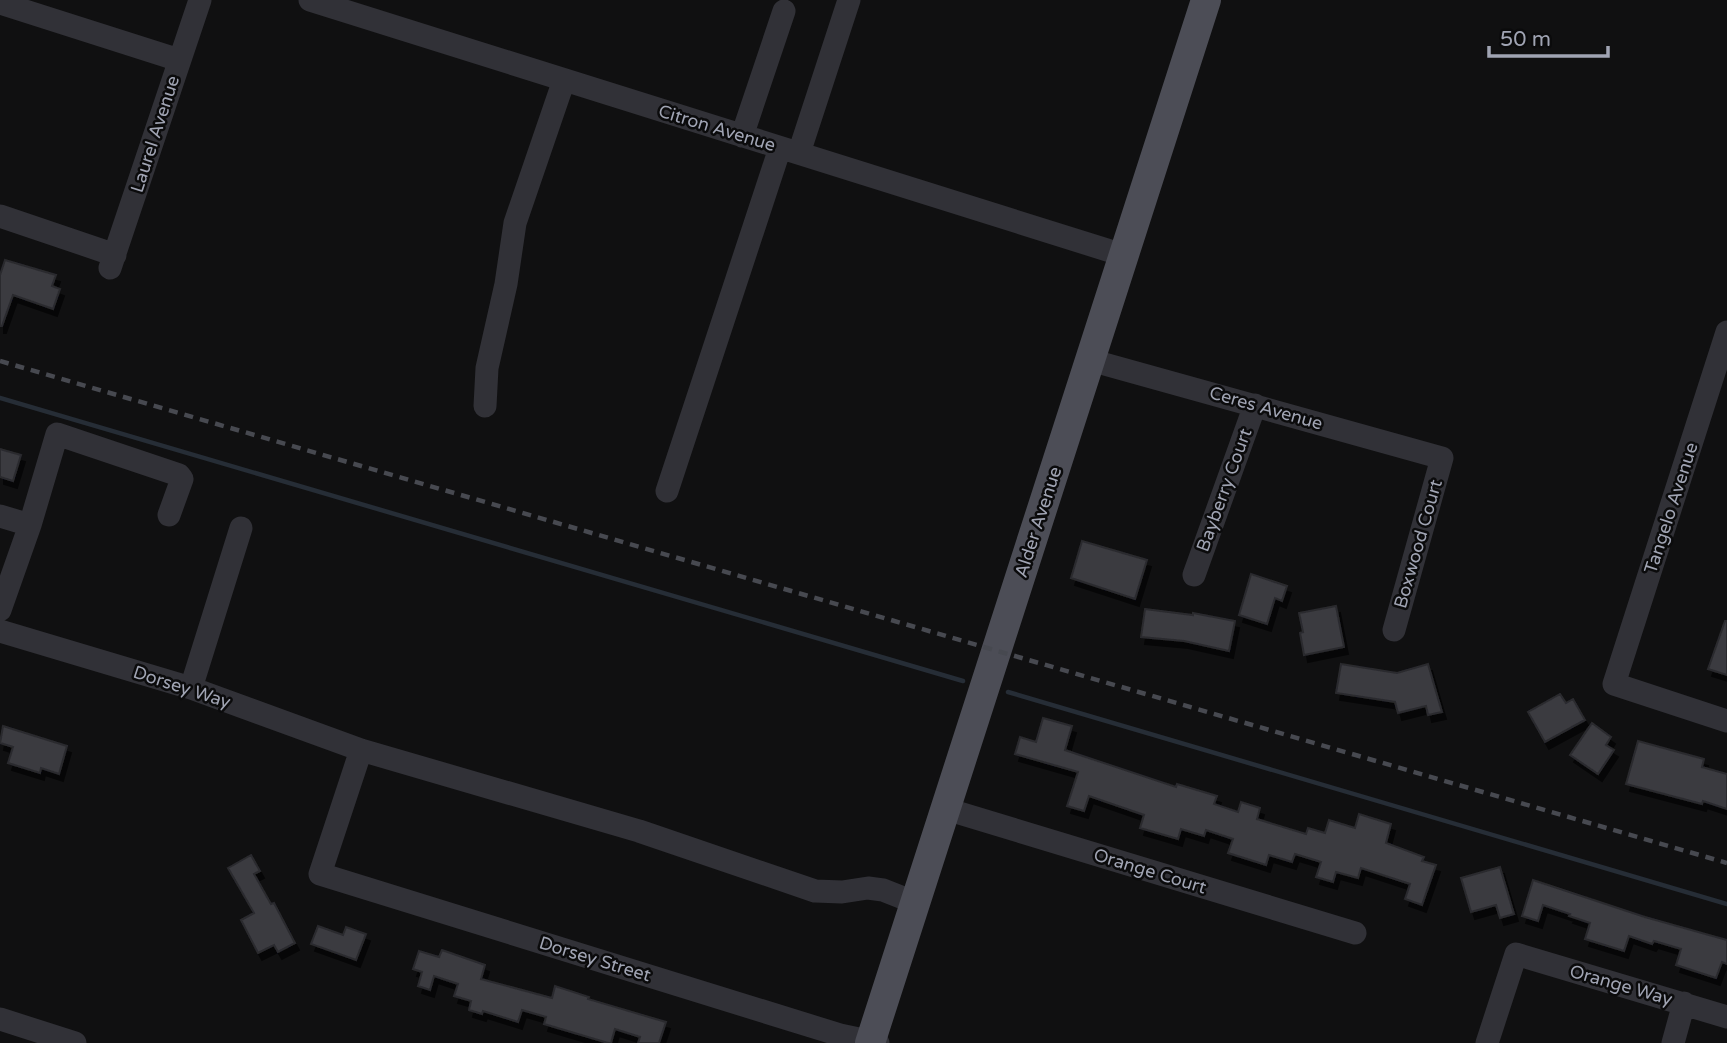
<svg xmlns="http://www.w3.org/2000/svg" width="1727" height="1043" viewBox="0 0 1727 1043" font-family="'Varela Round',sans-serif">
<style>
.lines{fill:none;stroke-linecap:round;stroke-linejoin:round}
.stream{stroke:#262d36;stroke-width:4.5}
.building{fill:#3a3a3f;stroke:#2a2a2e;stroke-width:2;filter:url(#shadow)}
.minor{stroke:#313137;stroke-width:23}
.major{stroke:#4c4d56;stroke-width:30}
.rail{stroke:#474950;stroke-width:4.5;stroke-dasharray:9 7;stroke-linecap:butt}
.labels{text-anchor:middle;stroke-width:5;stroke-linejoin:round;paint-order:stroke}
.street-label{font-size:18px;fill:#a0a4b3;stroke:#0b0b0c}
</style>
<defs>
<filter id="shadow"><feDropShadow dx="4" dy="7" stdDeviation="0" flood-color="#0009"/></filter>
</defs>
<rect width="100%" height="100%" fill="#101011"/>
<g class="lines">
<!-- stream -->
<path class="stream" d="M0,398L963,681
M1008,692L1727,904"/>
</g>
<!-- building -->
<path class="building" d="M5,260L56,275L52,286L60,289L53,309L13,295L2,326H0V275Z
M0,449L21,455L13,481L0,477Z
M1082,541L1147,560L1135,599L1071,578Z
M1251,574L1287,586L1282,601L1275,598L1267,624L1239,615Z
M1336,606L1344,647L1304,655L1300,633L1303,632L1299,613Z
M1145,609L1193,615V613L1235,621L1229,651L1184,641L1141,637Z
M1725,621H1727V675L1708,669Z
M1341,664L1397,673L1428,664L1442,712L1428,715L1426,706L1398,713L1395,702L1336,693Z
M1560,694L1566,703L1573,699L1585,720L1545,742L1528,712Z
M1043,718L1072,726L1065,750L1176,787L1177,784L1217,796L1214,804L1238,812L1241,802L1260,808L1257,819L1306,834L1308,828L1325,833L1329,820L1355,828L1359,814L1391,824L1386,843L1424,857L1422,861L1436,865L1422,905L1405,899L1410,884L1361,868L1358,878L1336,872L1333,882L1316,877L1321,862L1295,854L1292,862L1269,855L1266,865L1228,853L1233,839L1206,830L1204,836L1181,829L1178,839L1140,828L1144,815L1089,796L1084,811L1067,806L1078,772L1015,754L1020,737L1036,742Z
M1592,723L1611,737L1606,745L1614,750L1598,774L1570,755Z
M3,726L67,746L59,774L41,768L40,773L8,763L13,747L0,743Z
M1638,741L1704,759L1702,767L1727,774V809L1703,801L1702,804L1626,784Z
M251,855L260,871L254,874L271,904L274,903L295,943L278,952L274,945L258,953L241,920L254,913L228,868Z
M1500,867L1514,914L1500,918L1496,905L1471,912L1461,878Z
M1533,880L1645,917L1727,940V964L1722,962L1716,978L1676,965L1681,949L1654,941L1652,944L1629,936L1624,951L1585,939L1590,923L1569,916L1570,914L1543,905L1538,921L1522,916Z
M318,926L343,935L346,927L366,934L356,960L311,944Z
M442,950L485,965L481,979L552,998L555,986L589,997L588,999L666,1022L659,1043H638L640,1037L615,1029L611,1043H608L544,1024L546,1017L522,1010L518,1022L483,1011L482,1014L469,1010L471,1001L454,996L458,984L434,976L430,990L418,986L422,972L413,969L419,951L439,957Z"/>
<g class="lines">
<!-- minor -->
<path class="minor" d="M310,0L1123,255
M0,3L179,60
M742,136L784,11
M799,153L849,0
M0,216L115,255
M110,268L200,0
M1727,332L1614,684L1727,721
M1090,360L1442,458L1394,630
M485,406L487,368L506,284L515,223L564,80
M667,491L780,148
M0,516L30,525
M1194,575L1255,405
M0,610L30,525L57,434L179,475L182,479L169,515
M0,631L191,688L361,750L639,831L815,891L842,892L868,888L883,890L916,903
M191,688L241,528
M361,750L320,874L840,1035L878,1043
M946,809L1355,933
M0,1019L75,1043
M1487,1043L1516,954L1727,1017
M1673,1043L1684,1003"/>
<!-- major -->
<path class="major" d="M870,1043L1206,0"/>
<!-- rail -->
<path class="rail" d="M0,361L1727,863"/>
</g>
<g class="labels">
<!-- street labels -->
<g class="street-label">
<text transform="translate(717 128) rotate(17)" y="6">Citron Avenue</text>
<text transform="translate(155 134) rotate(-72)" y="6">Laurel Avenue</text>
<text transform="translate(1266 408) rotate(16)" y="6">Ceres Avenue</text>
<text transform="translate(1224 490) rotate(-70)" y="6">Bayberry Court</text>
<text transform="translate(1671 508) rotate(-72)" y="6">Tangelo Avenue</text>
<text transform="translate(1038 522) rotate(-72)" y="6">Alder Avenue</text>
<text transform="translate(1418 544) rotate(-74)" y="6">Boxwood Court</text>
<text transform="translate(182 687) rotate(18)" y="6">Dorsey Way</text>
<text transform="translate(1150 871) rotate(17)" y="6">Orange Court</text>
<text transform="translate(595 959) rotate(17)" y="6">Dorsey Street</text>
<text transform="translate(1621 985) rotate(16)" y="6">Orange Way</text>
</g>
</g>
<!-- scale -->
<path d="M1489 46v10h119v-10" fill="none" stroke="#a0a4b3" stroke-width="3.5"/>
<text x="1500" y="46" font-size="21" fill="#a0a4b3" stroke="#0b0b0c" stroke-width="5" paint-order="stroke">50 m</text>
</svg>
